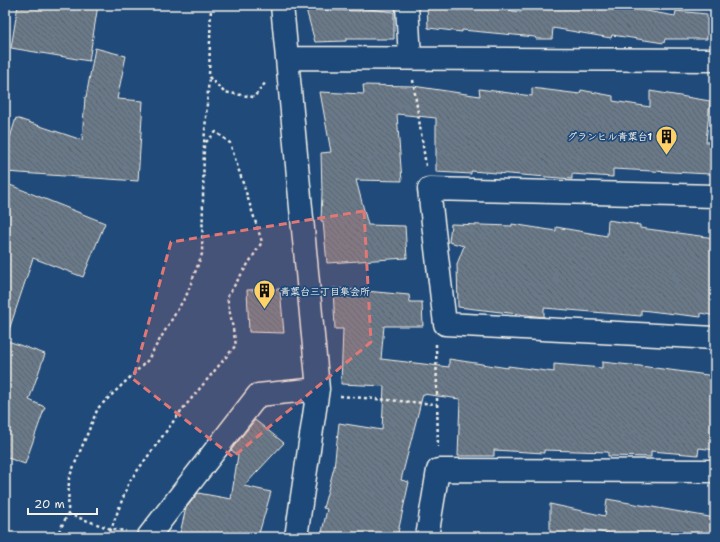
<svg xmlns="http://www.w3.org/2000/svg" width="720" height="542" viewBox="0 0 720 542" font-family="'Shantell Sans','Klee One',sans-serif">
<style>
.building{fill:url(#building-back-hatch);stroke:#f4f1e8}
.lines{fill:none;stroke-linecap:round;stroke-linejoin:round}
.minor-casing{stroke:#f4f1e8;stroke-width:25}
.path{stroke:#f4f1e8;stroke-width:2.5;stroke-dasharray:3 3;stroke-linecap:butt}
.minor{stroke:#1f4a7a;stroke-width:22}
.marked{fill:#e27875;fill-opacity:0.2;stroke:#e27875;stroke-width:3;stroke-dasharray:8 5;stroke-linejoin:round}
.labels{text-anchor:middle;stroke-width:3.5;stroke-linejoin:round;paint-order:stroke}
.poi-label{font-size:10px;font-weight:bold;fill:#f4f1e8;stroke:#1f4a7a;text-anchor:end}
</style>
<defs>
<pattern id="building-back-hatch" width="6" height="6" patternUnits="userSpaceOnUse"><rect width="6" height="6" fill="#6a7989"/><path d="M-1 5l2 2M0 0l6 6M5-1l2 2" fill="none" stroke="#5b636b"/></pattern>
</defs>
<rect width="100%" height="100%" fill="#1f4a7a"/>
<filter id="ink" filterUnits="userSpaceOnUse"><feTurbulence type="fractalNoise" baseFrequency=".025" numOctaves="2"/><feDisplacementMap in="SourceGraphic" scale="8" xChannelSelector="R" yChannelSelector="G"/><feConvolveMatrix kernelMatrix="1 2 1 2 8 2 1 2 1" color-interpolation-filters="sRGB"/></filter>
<g filter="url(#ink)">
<!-- building -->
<path class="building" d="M18,5H98L89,61L11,48Z
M427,5H460L521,12V5H551L570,8V5H612L675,16L676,11L707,14V39H665L664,43L612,35L611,38L553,28L552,39H536L535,37L462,30V32L428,28Z
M359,8L394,12V39H346V41L315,42L306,9L360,11Z
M95,48L126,56L117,99L143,101L138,181L5,172V154L16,118L82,140L85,97H86Z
M363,85L413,86L480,96L479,89L532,96V88L580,94L581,90L613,96V101L650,107V91L710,101L706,142H712L710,174L613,169V177L572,174V179L471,171V174L436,172V118L397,114L402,181L356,180L368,225L405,226L407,258L327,263L323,221H321L322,192L321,153L331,152L320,92L364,94Z
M5,183L105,223L83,277L33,258L8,333L5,332Z
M608,220L640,225V228L715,238V316L701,313V317L641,310V316L544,308V317L458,307L457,264L464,246L449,242L451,224L512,226V224L556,231V227L607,236Z
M333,288L409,295L410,302H422L423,326H384L381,359L449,367V359L508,368V366L554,372V364L602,368V362L640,366L715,376V450L699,448L698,455L651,451V457L608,456V452L544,450V453L494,450V456H458L460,399L423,394L401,480L409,482L397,537H321L327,509L323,508L334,468L339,423L382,430L384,386L341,384L343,329H335Z
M280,289L284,333L249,332L247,290Z
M5,340L45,354L29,400L45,407L25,464L5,457Z
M255,420L284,443L244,486L271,492L258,537H179L186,508L198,493L231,499L238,455L231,450Z
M607,499L715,518V537H636L585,530L584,537H550V504L605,516Z"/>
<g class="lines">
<defs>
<path id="minor" d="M282,5L318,389L296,537
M407,5L410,58
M287,58L715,60
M715,196L429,189L445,324L715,338
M148,537L258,395L318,389
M427,537L438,470L715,471"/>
</defs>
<!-- minor casing -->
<use href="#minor" class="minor-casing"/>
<!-- path -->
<path class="path" d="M211,5L209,77L224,92L254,97L266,82
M413,80L426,166
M436,344L438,447
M340,396L437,404
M68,514L111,529L126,531
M56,537L68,514L69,478L98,408L147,361L187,294L202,254L204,144L209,77
M108,537L129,482L181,411L236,345L227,297L262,242L230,143L216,132L204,144"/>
<!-- minor -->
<use href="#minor" class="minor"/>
</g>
</g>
<!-- marked area -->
<path class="marked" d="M364,211L371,342L233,457L133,379L171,242Z"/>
<!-- icons -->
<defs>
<symbol id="building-pin" viewBox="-11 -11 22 30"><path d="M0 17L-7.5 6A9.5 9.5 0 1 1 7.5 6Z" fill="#ffd166" stroke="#1f4a7a"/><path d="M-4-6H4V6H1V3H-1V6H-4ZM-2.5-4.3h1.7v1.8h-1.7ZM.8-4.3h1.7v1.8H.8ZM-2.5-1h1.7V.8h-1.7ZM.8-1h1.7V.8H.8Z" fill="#111"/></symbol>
</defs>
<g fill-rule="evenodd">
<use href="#building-pin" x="654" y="124" width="25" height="34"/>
<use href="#building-pin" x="252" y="278" width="25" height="34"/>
</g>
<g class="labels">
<!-- poi labels -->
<g class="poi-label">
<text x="652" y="140">グランヒル青葉台1</text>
<text x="280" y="295" text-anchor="start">青葉台三丁目集会所</text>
</g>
</g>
<!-- margin -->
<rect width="720" height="542" fill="none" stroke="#1f4a7a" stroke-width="20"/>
<rect x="10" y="10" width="700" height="522" fill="none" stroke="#f4f1e8" stroke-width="1.5" filter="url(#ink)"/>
<!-- scale -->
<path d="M28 508v6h69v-6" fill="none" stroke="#f4f1e8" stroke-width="2"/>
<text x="34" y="508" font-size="12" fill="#f4f1e8" stroke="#1f4a7a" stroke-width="3" paint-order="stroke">20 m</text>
</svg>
